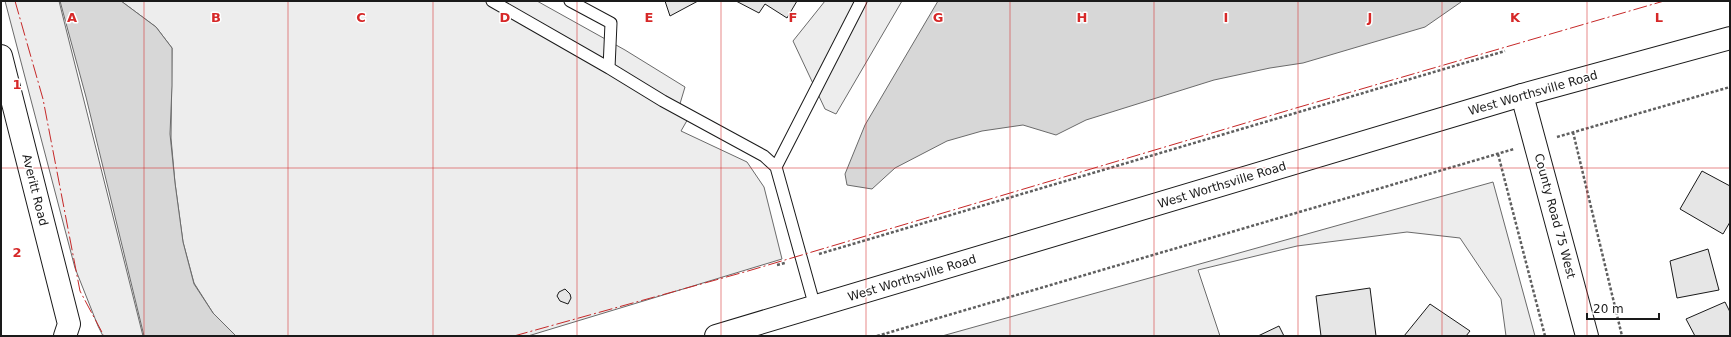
<svg xmlns="http://www.w3.org/2000/svg" width="1731" height="337" viewBox="0 0 1731 337" font-family="'DejaVu Sans',sans-serif">
<style>
.built{fill:#ededed;stroke:#6a6a6a}
.water{fill:#d7d7d7;stroke:#6a6a6a}
.building{fill:#e6e6e6;stroke:#1a1a1a}
.lines{fill:none;stroke-linecap:round;stroke-linejoin:round}
.service-casing{stroke:#1a1a1a;stroke-width:13}
.minor-casing{stroke:#1a1a1a;stroke-width:24}
.tertiary-casing{stroke:#1a1a1a;stroke-width:24}
.secondary-casing{stroke:#1a1a1a;stroke-width:24}
.path{stroke:#5f5f5f;stroke-width:2.5;stroke-dasharray:3 2;stroke-linecap:butt}
.service{stroke:#fff;stroke-width:11}
.minor{stroke:#fff;stroke-width:22}
.tertiary{stroke:#fff;stroke-width:22}
.secondary{stroke:#fff;stroke-width:22}
.power{stroke:#c62828;stroke-width:1;stroke-dasharray:14 3 2 3;stroke-linecap:butt}
.grid{fill:none;stroke:#d62828;stroke-width:1;stroke-opacity:0.55}
.labels{text-anchor:middle;stroke-width:3;stroke-linejoin:round;paint-order:stroke}
.street-label{font-size:12px;fill:#1a1a1a;stroke:#fff}
.grid-label{font-size:13px;text-anchor:middle;font-weight:bold;fill:#d62828;stroke:#fff;stroke-width:3;stroke-linejoin:round;paint-order:stroke}
</style>
<rect width="100%" height="100%" fill="#fff"/>
<!-- built -->
<path class="built" d="M5,1H59L143,336H103L98,326L75,268Z
M121,1H537L625,50L685,87L679,107L689,117L681,131L747,162L764,187L782,259L528,336H236L213,313L194,283L183,242L175,183L171,138L172,48L156,27Z
M825,1H902L836,114L825,109L793,41Z
M1493,182L1535,336H1506L1501,299L1460,238L1407,232L1297,246L1198,270L1220,336H942Z"/>
<!-- water -->
<path class="water" d="M60,1H121L156,27L172,48V86L170,134L175,183L183,242L194,284L213,313L236,336H144L86,97Z
M938,1H1461V2L1425,27L1303,63L1270,68L1214,80L1086,120L1056,135L1023,125L982,131L947,141L895,168L872,189L847,185L845,174L865,125Z"/>
<!-- building -->
<path class="building" d="M665,1H698L670,16Z
M736,1H797L787,18L765,4L759,13Z
M1702,171L1730,186V222L1723,234L1680,209Z
M1708,249L1719,290L1677,298L1670,261Z
M1370,288L1376,336H1321L1316,296Z
M565,289L570,294L571,298L568,304L560,301L557,296L559,292Z
M1725,302L1730,312V336H1695L1686,319Z
M1430,304L1470,331L1466,336H1404Z
M1279,326L1284,336H1258Z"/>
<g class="lines">
<defs>
<path id="service" d="M492,1L609,68
M570,1L611,23L609,68L663,101L764,156L776,167L815,307
M776,167L861,1"/>
<path id="minor" d="M1522,95L1587,336"/>
<path id="tertiary" d="M1,56L69,324L65,336"/>
<path id="secondary" d="M716,336L1522,95L1730,38"/>
</defs>
<!-- service casing -->
<use href="#service" class="service-casing"/>
<!-- minor casing -->
<use href="#minor" class="minor-casing"/>
<!-- tertiary casing -->
<use href="#tertiary" class="tertiary-casing"/>
<!-- secondary casing -->
<use href="#secondary" class="secondary-casing"/>
<!-- path -->
<path class="path" d="M1573,132L1622,336
M1557,137L1730,87
M1498,154L1545,336
M819,254L1505,51
M777,265L785,263
M877,336L1514,149"/>
<!-- service -->
<use href="#service" class="service"/>
<!-- minor -->
<use href="#minor" class="minor"/>
<!-- tertiary -->
<use href="#tertiary" class="tertiary"/>
<!-- secondary -->
<use href="#secondary" class="secondary"/>
<!-- power -->
<path class="power" d="M15,1L43,99L80,291L104,336
M514,336L748,271L1296,108L1664,1"/>
</g>
<!-- grid -->
<path class="grid" d="M144,1V336M288,1V336M433,1V336M577,1V336M721,1V336M866,1V336M1010,1V336M1154,1V336M1298,1V336M1442,1V336M1587,1V336M1,168H1730"/>
<g class="labels">
<!-- street labels -->
<g class="street-label">
<text transform="translate(1533 93) rotate(-16)" y="4">West Worthsville Road</text>
<text transform="translate(1222 185) rotate(-17)" y="4">West Worthsville Road</text>
<text transform="translate(35 190) rotate(76)" y="4">Averitt Road</text>
<text transform="translate(1555 216) rotate(75)" y="4">County Road 75 West</text>
<text transform="translate(912 278) rotate(-17)" y="4">West Worthsville Road</text>
</g>
</g>
<g class="grid-label">
<text x="72" y="22">A</text>
<text x="216" y="22">B</text>
<text x="361" y="22">C</text>
<text x="505" y="22">D</text>
<text x="649" y="22">E</text>
<text x="793" y="22">F</text>
<text x="938" y="22">G</text>
<text x="1082" y="22">H</text>
<text x="1226" y="22">I</text>
<text x="1370" y="22">J</text>
<text x="1515" y="22">K</text>
<text x="1659" y="22">L</text>
<text x="17" y="89">1</text>
<text x="17" y="257">2</text>
</g>
<!-- border -->
<rect width="1731" height="337" fill="none" stroke="#1a1a1a" stroke-width="4"/>
<!-- scale -->
<path d="M1587 313v6h72v-6" fill="none" stroke="#1a1a1a" stroke-width="2"/>
<text x="1593" y="313" font-size="12" fill="#1a1a1a" stroke="#ffffff" stroke-width="3" paint-order="stroke">20 m</text>
</svg>
